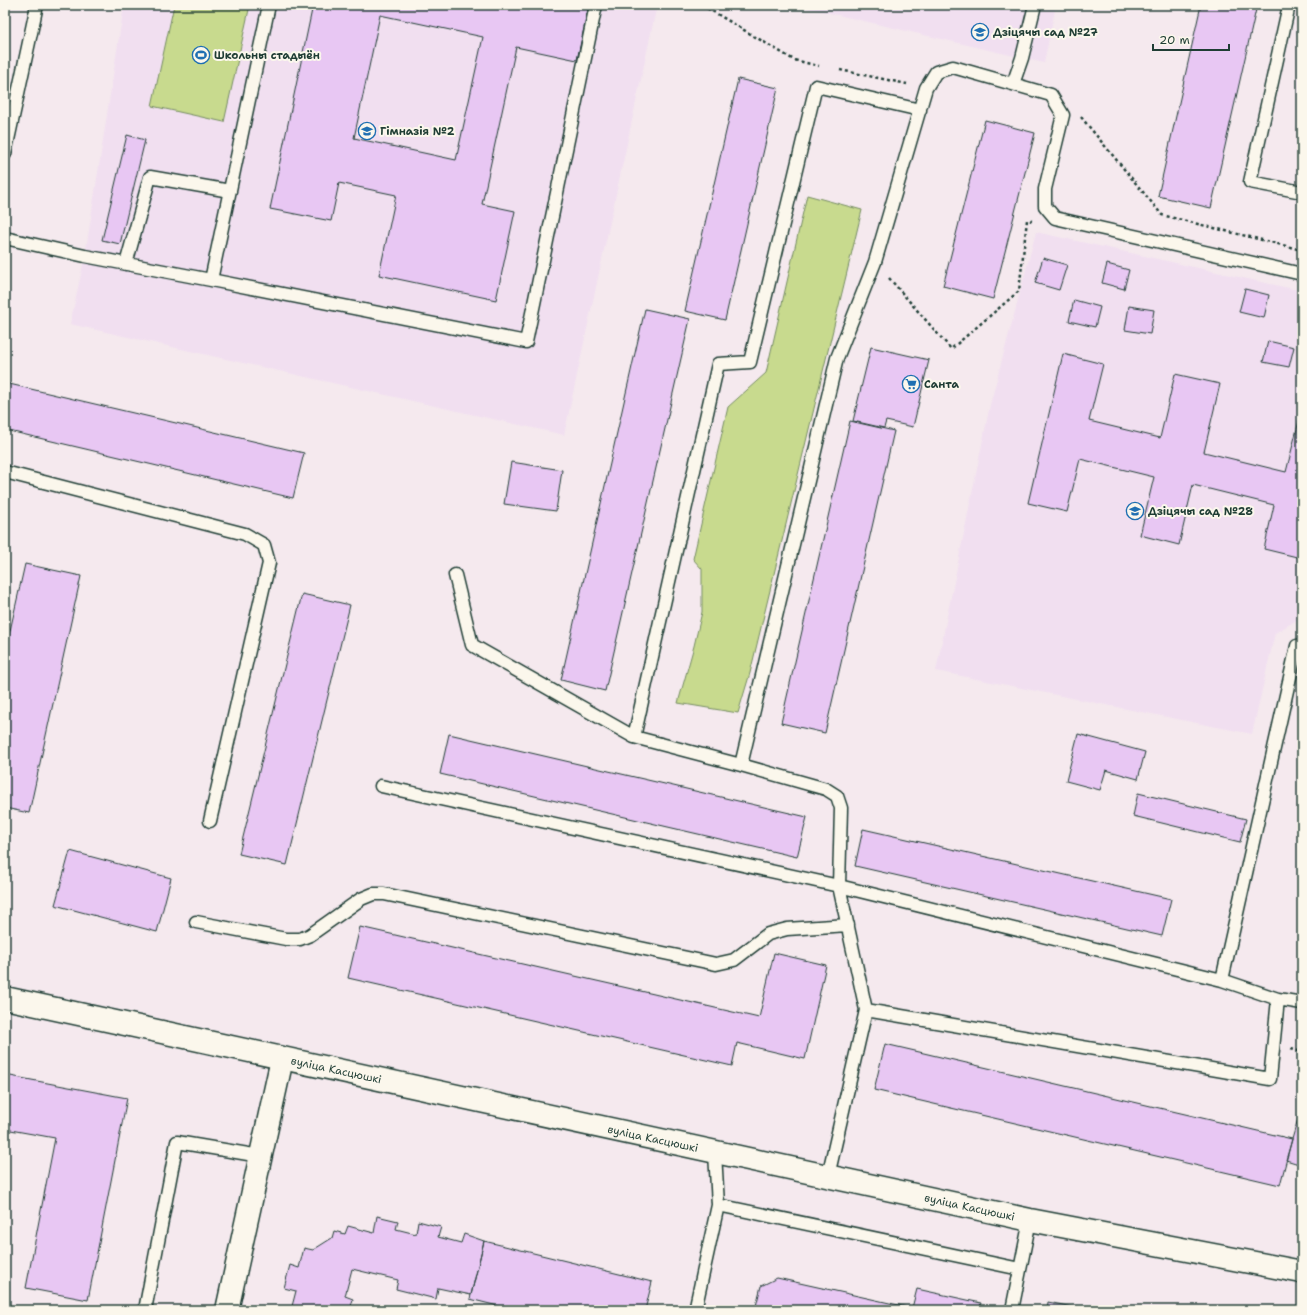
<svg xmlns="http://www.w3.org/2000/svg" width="1307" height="1315" viewBox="0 0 1307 1315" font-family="'Shantell Sans',sans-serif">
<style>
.built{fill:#f1dff0}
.green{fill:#c8da8e;stroke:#748c61}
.building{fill:#e8c7f3;stroke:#1f3d34;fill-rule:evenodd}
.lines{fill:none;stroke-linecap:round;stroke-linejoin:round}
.lane-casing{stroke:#1f3d34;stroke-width:15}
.street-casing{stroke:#1f3d34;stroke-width:25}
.secondary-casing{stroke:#1f3d34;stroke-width:25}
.path{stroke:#1f3d34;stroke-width:2.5;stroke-dasharray:3 3;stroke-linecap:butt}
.lane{stroke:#fbf7ec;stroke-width:12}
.street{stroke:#fbf7ec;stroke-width:22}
.secondary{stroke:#fbf7ec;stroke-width:22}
.labels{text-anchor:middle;stroke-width:4;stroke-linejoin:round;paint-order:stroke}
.poi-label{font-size:11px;font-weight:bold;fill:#1f3d34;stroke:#fbf7ec;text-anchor:start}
.street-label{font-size:11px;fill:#1f3d34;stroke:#fbf7ec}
</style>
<rect width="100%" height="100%" fill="#f5e9ee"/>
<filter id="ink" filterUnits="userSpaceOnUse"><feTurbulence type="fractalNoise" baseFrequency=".025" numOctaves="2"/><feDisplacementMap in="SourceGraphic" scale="8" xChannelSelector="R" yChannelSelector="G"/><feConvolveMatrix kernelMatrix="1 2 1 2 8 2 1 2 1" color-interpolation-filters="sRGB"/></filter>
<g filter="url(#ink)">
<!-- built -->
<path class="built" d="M124,5H657L564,435L70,324L85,256Z
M795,5H1056L1044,63Z
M1036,232L1302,291V617L1275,633L1252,734L936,671L990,405Z"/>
<!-- green -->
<path class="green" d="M174,5H250L224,122L152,106Z
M807,195L862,210L750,673L738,713L678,703L694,646L702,612V569L693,559L728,407L766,373Z"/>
<!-- building -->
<path class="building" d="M313,5H589L577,60L516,47L482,204L515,211L496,300L379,275L396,195L339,183L331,221L270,209ZM380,15L483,37L456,160L354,138Z
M1201,5H1257L1211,208L1158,196Z
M738,79L778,88L725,320L685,311Z
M985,120L1035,133L993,299L943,286Z
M127,135L145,140L120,244L102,240Z
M1043,258L1067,265L1059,290L1035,283Z
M1107,264L1129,270L1124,289L1102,283Z
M1245,289L1269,295L1264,318L1239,312Z
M1074,300L1100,307L1095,327L1069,321Z
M1129,306L1154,310L1150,334L1125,330Z
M645,309L690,319L605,691L561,680Z
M1268,341L1294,347L1289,367L1263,362Z
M871,347L929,360L913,427L886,421L884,428L853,421Z
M1063,354L1103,364L1089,421L1160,438L1175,374L1220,384L1204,452L1286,472L1302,409L1301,558L1264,549L1274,505L1193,485L1179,545L1140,535L1154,477L1080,459L1067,512L1028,503Z
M5,383L304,453L293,498L5,430Z
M850,421L894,431L825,733L781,723Z
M511,462L562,470L556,511L504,504Z
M25,564L81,576L29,813L5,808V653Z
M302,594L350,605L287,865L239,854Z
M449,734L807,817L797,857L440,774Z
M1078,734L1145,752L1138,779L1106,770L1100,790L1066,781Z
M1138,793L1246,819L1240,842L1133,816Z
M863,829L1171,899L1162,936L855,866Z
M70,851L171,878L157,932L55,905Z
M360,927L759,1018L774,953L826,965L805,1059L737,1043L732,1066L348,978Z
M885,1044L1292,1139L1280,1185L874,1090Z
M5,1075L127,1098L88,1300L26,1288L55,1138L5,1129Z
M1302,1105V1165L1286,1160Z
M377,1216L398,1221L396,1229L416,1234L418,1221L441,1227L438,1237L461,1243L464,1234L484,1241L471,1295L438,1288L436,1299L396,1289L398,1280L352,1269L345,1296L353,1299L350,1310H291L296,1291L284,1288L290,1265L299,1268L304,1248L313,1250L332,1238L334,1231L345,1234L348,1226L374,1233Z
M484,1241L652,1282L645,1310H514L470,1299Z
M777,1278L912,1308L917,1289L981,1303L979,1310H755L761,1286Z
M1048,1302L1087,1310H1047Z"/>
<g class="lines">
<defs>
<path id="lane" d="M1289,5L1250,182L1302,192
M1013,84L1022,58L1035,5
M5,154L37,5
M5,238L85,256L211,280L526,342L596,5
M126,264L150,177L230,191
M211,280L269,5
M5,472L245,534L264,545L269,563L210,821
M455,575L472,645L634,737L741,765
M634,737L718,364L750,362L816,86L920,110
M381,786L839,886L1222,980L1297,646L1302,645
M196,922L286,939H300L310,935L361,899L373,894H384L716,964L734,960L768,934L787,929L848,925
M1222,980L1278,999
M866,1010L1270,1079L1278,999L1302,1003
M828,1176L866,1010L839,886L841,808L837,796L826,789L741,765L837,358L875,262L926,88L936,72L953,67L1051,95L1063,115L1045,189V206L1055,218L1302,274
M718,1205L1020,1269
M145,1310L177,1142L260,1156
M695,1310L718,1205L715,1153
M1012,1310L1030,1220"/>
<path id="street" d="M227,1310L282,1059"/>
<g id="secondary">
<path id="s1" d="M5,998L1030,1220L1302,1272"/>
</g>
</defs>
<!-- lane casing -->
<use href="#lane" class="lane-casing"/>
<!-- street casing -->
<use href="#street" class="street-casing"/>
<!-- secondary casing -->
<use href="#secondary" class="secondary-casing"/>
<!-- path -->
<path class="path" d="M702,5L794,60L819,66
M840,70L907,84
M1081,117L1162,215L1302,250
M889,278L951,349L1019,291L1027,220L1032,221
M1291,1049L1302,1052"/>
<!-- lane -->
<use href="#lane" class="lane"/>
<!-- street -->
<use href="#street" class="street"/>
<!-- secondary -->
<use href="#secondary" class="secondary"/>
</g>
</g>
<!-- icons -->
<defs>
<symbol id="school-ring" viewBox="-11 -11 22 22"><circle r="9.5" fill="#fbf7ec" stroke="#1f6fb2" stroke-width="1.5"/><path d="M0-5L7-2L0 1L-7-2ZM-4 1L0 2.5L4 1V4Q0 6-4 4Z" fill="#1f6fb2"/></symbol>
<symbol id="stadium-ring" viewBox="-11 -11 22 22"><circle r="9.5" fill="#fbf7ec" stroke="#1f6fb2" stroke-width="1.5"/><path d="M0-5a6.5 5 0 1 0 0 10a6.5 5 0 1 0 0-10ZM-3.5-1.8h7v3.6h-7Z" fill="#1f6fb2"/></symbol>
<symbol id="supermarket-ring" viewBox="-11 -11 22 22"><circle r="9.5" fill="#fbf7ec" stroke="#1f6fb2" stroke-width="1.5"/><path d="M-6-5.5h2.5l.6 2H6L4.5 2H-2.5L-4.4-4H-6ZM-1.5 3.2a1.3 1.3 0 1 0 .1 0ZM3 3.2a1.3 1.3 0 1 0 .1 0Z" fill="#1f6fb2"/></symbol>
</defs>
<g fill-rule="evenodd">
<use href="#school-ring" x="970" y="22" width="20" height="20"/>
<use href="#stadium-ring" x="191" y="45" width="20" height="20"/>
<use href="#school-ring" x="357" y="121" width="20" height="20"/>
<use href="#supermarket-ring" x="901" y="374" width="20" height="20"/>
<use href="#school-ring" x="1125" y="501" width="20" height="20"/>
</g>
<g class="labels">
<!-- poi labels -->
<g class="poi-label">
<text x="993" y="36">Дзіцячы сад №27</text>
<text x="214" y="59">Школьны стадыён</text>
<text x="380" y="135">Гімназія №2</text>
<text x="924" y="388">Санта</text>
<text x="1148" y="515">Дзіцячы сад №28</text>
</g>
<!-- street labels -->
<g class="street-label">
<text dy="4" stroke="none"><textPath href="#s1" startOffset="339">вуліца Касцюшкі</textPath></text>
<text dy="4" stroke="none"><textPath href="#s1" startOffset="663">вуліца Касцюшкі</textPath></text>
<text dy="4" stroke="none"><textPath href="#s1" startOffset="987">вуліца Касцюшкі</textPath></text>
</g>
</g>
<!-- margin -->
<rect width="1307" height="1315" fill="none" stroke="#fbf7ec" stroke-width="20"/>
<rect x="10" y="10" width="1287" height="1295" fill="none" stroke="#1f3d34" stroke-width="1.5" filter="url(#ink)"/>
<!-- scale -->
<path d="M1153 44v6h76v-6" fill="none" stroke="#1f3d34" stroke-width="2"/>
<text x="1159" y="44" font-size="12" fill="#1f3d34" stroke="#fbf7ec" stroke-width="3" paint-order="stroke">20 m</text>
</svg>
